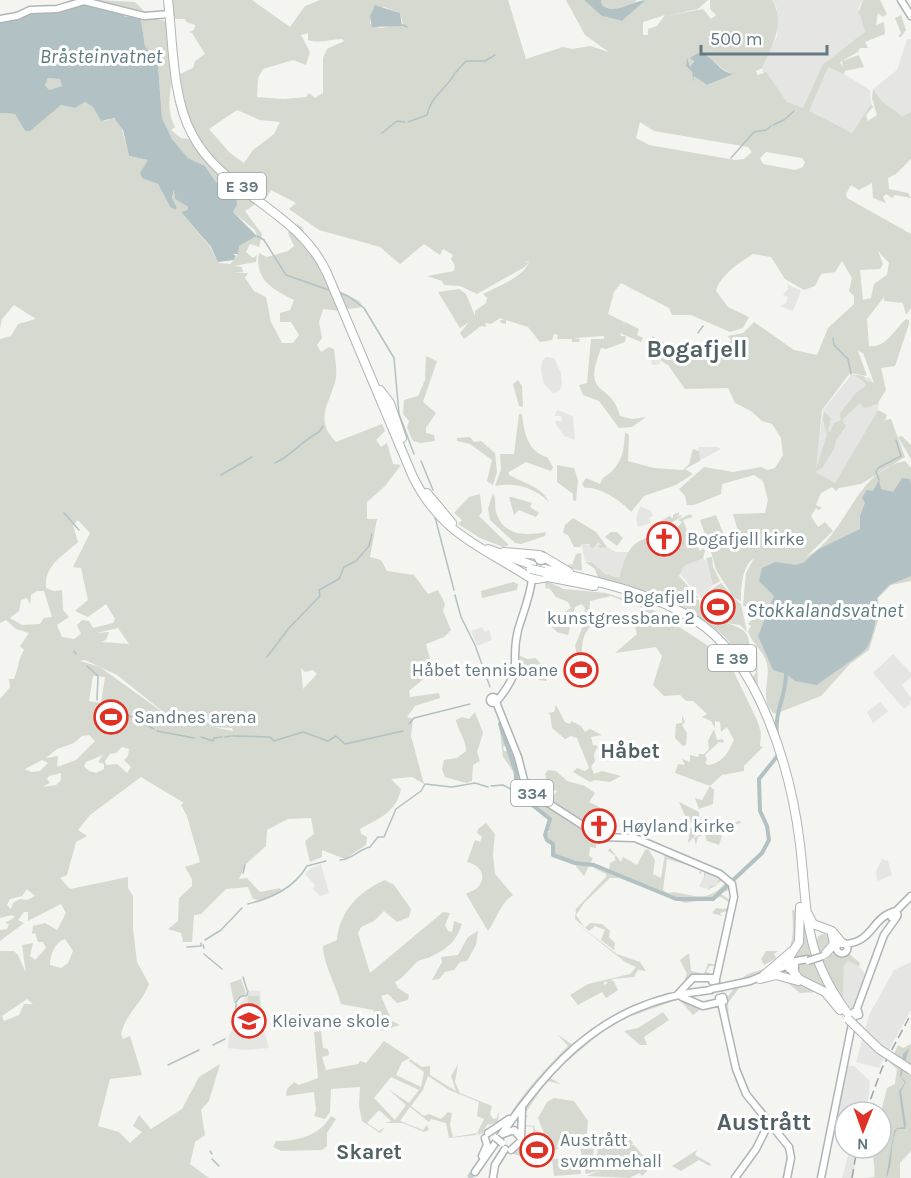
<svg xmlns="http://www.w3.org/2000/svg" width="911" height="1178" viewBox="0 0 911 1178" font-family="Karla,sans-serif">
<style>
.built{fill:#e5e5e4}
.green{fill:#d5d9d0;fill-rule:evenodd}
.water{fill:#b2c2c4;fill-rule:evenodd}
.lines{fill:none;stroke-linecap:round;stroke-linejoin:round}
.stream{stroke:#b2c2c4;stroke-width:1.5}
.river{stroke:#b2c2c4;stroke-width:4}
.major-tunnel{stroke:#c9cfcf;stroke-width:6;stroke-dasharray:6 3;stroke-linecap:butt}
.major-casing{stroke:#aeb4b7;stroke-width:9}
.highway-casing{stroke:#b0b5b7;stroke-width:10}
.major{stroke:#fff;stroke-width:6}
.highway{stroke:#fff;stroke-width:8}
.rail{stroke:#9ca5a8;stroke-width:1.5;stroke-dasharray:9 4.5;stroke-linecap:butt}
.major-bridge-casing{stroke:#aeb4b7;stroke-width:9;stroke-linecap:butt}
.highway-bridge-casing{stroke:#b0b5b7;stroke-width:10;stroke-linecap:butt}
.major-bridge{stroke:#fff;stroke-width:6}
.highway-bridge{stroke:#fff;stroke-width:8}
.labels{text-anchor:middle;stroke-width:6;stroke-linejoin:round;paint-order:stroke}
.shield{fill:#fff;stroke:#92a1a7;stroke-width:1.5}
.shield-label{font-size:16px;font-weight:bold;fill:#647981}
.poi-label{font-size:18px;fill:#647981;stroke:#fff;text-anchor:start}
.water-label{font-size:20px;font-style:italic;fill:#5f7b7f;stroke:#fff}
.quarter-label{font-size:21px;font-weight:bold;fill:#526166;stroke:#fff}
.district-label{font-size:24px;font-weight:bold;fill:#526166;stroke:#fff}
</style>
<rect width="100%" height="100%" fill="#f4f4f0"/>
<!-- built -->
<path class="built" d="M772,0H863L858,8L866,32L825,62L870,90L871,104L852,133L787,102L763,72L762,68L777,36V8Z
M907,39H911V112L902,116L882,101L873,89L897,70Z
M787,284L801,291L793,311L780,306L786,303L788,297L783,295L788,289Z
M649,345H656L660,350V364L652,365Z
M546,357L554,358L561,373L562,386L559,391L553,393L544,384L541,371L542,361Z
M852,374L870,378L881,394L877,412L835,483L815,473L823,410Z
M557,410L573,416L575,440L564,436L556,424L555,421H562L561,416H555Z
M698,447H718L721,449L699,461Z
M640,506L651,511L653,516L649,518L651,523L638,527L636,519Z
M598,542L616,552H629L619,578L605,574L592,562L585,561L581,543L593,546Z
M702,557L706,561L713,585L701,598L680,574L684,566Z
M482,627L485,632L489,630L492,640L477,646L471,631Z
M893,654L911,673V677L902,685L911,698L910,704L904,709L873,673Z
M880,702L888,711L873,723L867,712Z
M882,859L888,861L892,875L877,881L876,871Z
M321,864L329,893L320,896L313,889L315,885L305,874L310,869Z
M706,872L719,878L716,886L709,889L699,887Z
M848,961L857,963L865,974L851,1011L843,1000L844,966Z
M911,962V1010L879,1068L856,1062L869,1015L894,970Z
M251,990L260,991L263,1027L269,1048L245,1050L228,1048L229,1036L239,1016L240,1003Z
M845,1066H854L870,1081L867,1112H845V1127L836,1122Z
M850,1148H858L853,1178H842Z"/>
<!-- green -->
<path class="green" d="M100,0L135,2L151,18L165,21C169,36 174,61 172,77C170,95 166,110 175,127L171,130L181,138L189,139L201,156L257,203L245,211L262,234L259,247L250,244L246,252L253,258L257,255L256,262L234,266L242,267L243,272L234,273H248L245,278L254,291L266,297L271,322L282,343H293L299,335L291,322H280V313L290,310L294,300C273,290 254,279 259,253L267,257L288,251L294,246L288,233L291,227L316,257L340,311L323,309L319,322L322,338L317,345L321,352L329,347L334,349C335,359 338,372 335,382C329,405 314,419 336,442L382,424L385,431L376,440L381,447L387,443L393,464L401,465L385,486L367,502V519H377L370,557L381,560L387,571L414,575L428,594L438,590L445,604L443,611L451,630L444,637L426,644L430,659L427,676L409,691L410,697L439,693L440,698L415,706L407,717L413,719L411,736L424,784L412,777L391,779L401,789C396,813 379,818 360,829L361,834L367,837L366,845L345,859L322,850V857L310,862L305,841L314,834L311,818L288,819L267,830L266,846L246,864L239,879L247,878L260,892L280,888L282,892L260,900L253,899L248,887L226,889L201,914L194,915L192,942H183L181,933L168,929L178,921L179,898L192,886V879L185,867L200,862L187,816L181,805L184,803L141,777L90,815L78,830L87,836L76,842L67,875L60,878L70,889L128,877V888L133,896V930L137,962L149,984C142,1003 126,1013 121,1034L123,1039L130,1036L142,1075L110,1079L98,1126L119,1132L130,1143L142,1132L133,1126L139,1115L151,1129L182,1109L199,1077L220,1064L209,1101L201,1110L205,1135L195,1142L190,1164L209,1178H0V951H14L18,955L26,973L22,945L33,943L30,956L35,960L46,948L43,942H38L35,933L32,934L33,926L45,923L57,930L66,913L61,904L28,921V912H24L18,920L24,923L0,941V930L7,929L9,924L5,923L15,917L12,915L0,918V699L10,687L9,679H14C18,670 18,659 24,650L20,646L29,633L16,629L6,620L0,623V339L11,336L18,324L36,319L14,305L2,319L0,328V113L15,114L25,131H29L61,105L75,108L85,102L93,107L101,121L109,120L110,117L120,122L129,156L148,160L141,177L158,184L170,207L175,210L177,208L172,199L174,190L175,199L188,207L187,210L181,212L210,247L219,263L230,264L236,258L239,246L257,236L255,230L233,212L236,196L216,182L205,166L188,158L172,139L162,118L158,65L145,46L141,20L136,16L125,17L99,5ZM78,520L90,533L73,567L81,568L88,600L75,611L88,617L106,604L115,619L113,623L93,628L89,621L82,620L77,625L81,634L74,639L62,637L57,625L69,617L63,610L62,590L54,591L46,588C44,565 63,556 78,542L73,525ZM37,591H44L52,617L44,618L40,624L22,625L10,618L19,611L21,600L27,598L30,605L31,595ZM118,628L129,644L101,642L106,640L109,632L96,633ZM85,660L117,675L166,714L211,727L232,728L233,731L172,719L100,667L80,661ZM301,668L305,672L313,670L317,674L303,689ZM93,676L105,677L101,703L89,701ZM89,735L95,741L76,760L57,767L58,756L46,758L57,749L74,743L82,736ZM122,747L129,749L128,756L124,760L131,767L127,773L117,764L106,765L105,761L110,754L116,753ZM103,755L98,762L104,764V769L96,773L89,771L84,766L86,762ZM42,760L48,763L40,771L31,772L25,769ZM61,773V780L56,785L42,787L50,783L47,779L49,776ZM27,889L35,896L27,900L20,899L13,903L11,909L7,905L10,899L22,896ZM65,939L73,951L68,963L61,968L50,965C50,954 55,942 65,939ZM27,999L33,1004H24L19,1015L4,1021L2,1016Z
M171,0H252L290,27L305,6L320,0H508L526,59L563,47L572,49L590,46L609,52L585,35L566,0H584L605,17L622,21L646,0H708L698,9L666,16L703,9L711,19L716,15L710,9V0H772C786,21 772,48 762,68L756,71L758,75L766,72L787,102L803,108L823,64L865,32L860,14H858L863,0H880L887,14L883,17L878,13L876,25L884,22L885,34L865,42L868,48H860L858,52L840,62L843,67L842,61L859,55L864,67L845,71L844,74L828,67L809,111L852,133L871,104L873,107L866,115L868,121L877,115L872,98L873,89L882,101L902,116L911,112V159L896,174L888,178L889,189L908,193L911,198L895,195L892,198L886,194L883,197L886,203L873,198L872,183L859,190L851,185L846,194L847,198L911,234V308L906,315L903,303L884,301V297L867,319L869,346C885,349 896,328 906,319L909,320V324L895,366L881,368L886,390L877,404L864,408L860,403L842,420L846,426L836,440L834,449L822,468L815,472L835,483L878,410L887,415L885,420L891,419L905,457L861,484L839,488L836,491L832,487L821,493L816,505L822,508L818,510L816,508L811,516L818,527L825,522L833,531L806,557C848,535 854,471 905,461L911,468V581L891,585L878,598L879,617L869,650L850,664L821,696L775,714C758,702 771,681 767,664C764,651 752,644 748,631L751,626L748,624L760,610L743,606L746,573L754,558C742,566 741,587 741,601L734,598L741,604L747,632L740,625L726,623C741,627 753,633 748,650L757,646L758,691L751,679L756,673L753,656L747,659L745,666L743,665C737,657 731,643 726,638C707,619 682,607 657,599L680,595L699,600L700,610L714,620L725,623L702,606L711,593L733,607L726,619L735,607L711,590L721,583L734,598L716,570L710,548L740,538L733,514L765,513L768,500L763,481L754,475L722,484L721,494L694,505H687L685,496L679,489L704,467L733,472L761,467L768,470L775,468L783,455L781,438L772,424L762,421L751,411L735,403L728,388L685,389L668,365L661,361V349L655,345L650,346L652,336C682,352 705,375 731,340L728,336L743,333L754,322L794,350L817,355L828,328L854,304V296L849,291L852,278L842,261L835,272L821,274L815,286L804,290L785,279L771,257L753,254C739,263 720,275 716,291L728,307L749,317L743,328L730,332L691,315H672L669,308L621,283L614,292L608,314L624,322L623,325L625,322L639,329L637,335L643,338L641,342L620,333L621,336H626L625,342L606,349L601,348C581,400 611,380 620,416L632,419L646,417L632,427L619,428L599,401L583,395L579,385L587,383L591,339H604V336L573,338L580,339L579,342H572V339H557L558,335L554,334L552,340L540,342L528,327L506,320V324L501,323L500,320H504L500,318L491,324L485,323L486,327L481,326L464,339L460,333L469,322L460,328L438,292L459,289L466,294L475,316V311L486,303L487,298L483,294C496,287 524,277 529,262L525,261L529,263L523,268L477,294L460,286L444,285L442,281L427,276L454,271L455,266L451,259L453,255L443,249L440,255L424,244L400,264L380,247L319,230L289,209L296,203L271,190L266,198C210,162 189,141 180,74L193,68L195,61L205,54L192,33L189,32L194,30L195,25L186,22L185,19H173ZM384,7L400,13L403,24L380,28L370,23L373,8ZM665,15L657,26L648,29V35H643V22ZM308,33V40C320,44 330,39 342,39L344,41L327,49L323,58V93L315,98L309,93L306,97L284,99L257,97L258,78L263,69L293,60L306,65L310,52L301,35ZM698,53C712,54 719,71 734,74L707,85L694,75L692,79V72L686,66L687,58L690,67ZM237,110L260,120L280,122L274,134L253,150L244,163L230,153L209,129ZM640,122L654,131L748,147L752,152L744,159L735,160L649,145L636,138ZM766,152L802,158L805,162L803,167L795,170L763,164L760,158ZM878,251L889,263L887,275L874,284L871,298L863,300L860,270L880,269L883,264ZM858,351L863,353L874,383L865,380L864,376L855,375L865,383L866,386L857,392L840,413L841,420L834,423L830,432L828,431L831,418L824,412L823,420L827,435L816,469L822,410L850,373L867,376Z
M601,0H637C630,9 611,12 602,5Z
M901,15L906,30L901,37L898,36L901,33L895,18Z
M48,78L60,79L63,86L49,90L45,85Z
M296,223L303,228L304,233L331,269L338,290L359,301L363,307L349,309L343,305Z
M426,356L437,361L423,402L436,413L426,428V433L434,435L435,441L420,443L413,441L407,428L409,421L403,414L404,400L418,396L425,380Z
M518,380L522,386L523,407L519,406L513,384Z
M519,414H522C524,433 528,452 547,457L553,467L551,471L526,462L509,472V475C525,484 541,486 549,502C534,487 515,482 495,486L501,469L500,454H514Z
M625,432L629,435L628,461L654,468L683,470L689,464L693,449L699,451L700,461L685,469L693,474L676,485L644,496L631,512C623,502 599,486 585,488L582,484L586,478L600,484C603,475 608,476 613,470C624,458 624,447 625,432Z
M902,436L911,445V459L898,437Z
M470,437L474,442L481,441L495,453L497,472L493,485L487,481L492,460L470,444L457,441V438Z
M557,465L574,468L578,480L576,501L573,500V494L557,482Z
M493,493C497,500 494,505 496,512C503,536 526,536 546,532L545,536L521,544L515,543L490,520L488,509Z
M480,494L482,512L479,516L509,545L503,547L480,538L458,524L462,520L454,513L469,497Z
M512,497L532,503L530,507L539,513L536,517L519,510L514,515L509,497Z
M679,512V515L675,517L682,515L681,517L669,524L651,527L671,515L670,517L673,518V515Z
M690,514L693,517L683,520L688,533C695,533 699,535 700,542L699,543L693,534L690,536L700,551L703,548L701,544L705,551L703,558L684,566L679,576L699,598L679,594L650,598L646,591L614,585L598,578L595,569L585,562H592L605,574L619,578C626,555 629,540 655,536L656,540L653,538V546L664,547L667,554L677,552L675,535L666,532L676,529L682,522L678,520Z
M716,515L726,540L707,546L701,535L704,541L707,540L700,520Z
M573,518L596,532L607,547L600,548L598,545H602L598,542L592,549L589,544H582L580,547H574L568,535L563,533L565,525Z
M611,532H617L623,538L617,546L605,537Z
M581,553L582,571L567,567L569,564L572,565L576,554Z
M712,557L713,567L720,581L713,585L706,558Z
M544,580L564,589L606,593L647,606L727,658L757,720L761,733L760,746L763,747L744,766V771L722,775L710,786L714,790L713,804L699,809L695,798L702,800L710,786L675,773L678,764L685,765L682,759L690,762V755L698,757L699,754H704L709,749L708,741L714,729L717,740L723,739L724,743L719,742L705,755L707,760L705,762L707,765C722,764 728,753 734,740L727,727L721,732L720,722L715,721V728L711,721L702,717L707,714L693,701H686L680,695L664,696L653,685L662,656L656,647L615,653L637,634L635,626L643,608L611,596L590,601L589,615L605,618L603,621C585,624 581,640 582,657L578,660L575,646L583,626L585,608L581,604L575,607L568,635L557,632L547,622L552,614L556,618L571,608L568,602L556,597L549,588L546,589Z
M513,582L518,584L517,590L482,598L481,591Z
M520,656L527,659L536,658L546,671L547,681L539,680L536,673L524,674L519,668Z
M596,660L599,667L594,674L591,672L581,676L571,669L575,663Z
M556,705L565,722L570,724L571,721L581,726L585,732L590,729L602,735L591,737L593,745L598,746L594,754L595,762L591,766L594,774L602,771L621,776L610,782L595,780L590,782L573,772L577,768L585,771L589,768C587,761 580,747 577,738L571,736L565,739L552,728L550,714L547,713L554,712Z
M475,712L483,733L477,752L480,761L473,765L472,781L466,783L445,777L442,769L444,760L457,758L466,751C466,739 458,731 456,720L462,717L469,719Z
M682,715L685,722L682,725L687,733L686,745L683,746L675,738L676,724L682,723Z
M499,724L508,737L505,738L507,744L503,747L504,751L514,752L530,793L520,787L522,782H518L519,786L511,784L515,782L513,771L503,757Z
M548,770L556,771L567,781L585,786L595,793L589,802L615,815L605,838L551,805L552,798L557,791L548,789L544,784L547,781L545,774Z
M526,792L597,837L596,848L590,847L589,856L593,858L584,876L575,865L551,855L554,846L546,835L550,831H547L550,819L527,801L536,806L538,801H531L524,795Z
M679,802L699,812V819L712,820L718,824L696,835L688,843L690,829L695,825L686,818Z
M740,821L741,823L712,831L722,836L719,845L707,841L705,834L698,837L696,845L694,838C707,829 724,824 740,821Z
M486,823L495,834L493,854L495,874L513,895C500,904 497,918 488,931L466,894C470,891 477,890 479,886C487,875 479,864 467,862L475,840L480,842L482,837L477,833L478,829Z
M610,848L621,862L623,857L637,865L645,850L648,849L655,860L653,874L661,878L665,854L702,868L701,874H699L701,869L667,859L663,890L668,893C681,888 705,909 725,883L721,881L707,891L711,885L716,886L719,878L706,872L704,878V871L719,876L732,888L721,894L733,902L731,910L720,913L722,916L712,913L716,908L724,909L730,907V903L721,897L685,903L619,878H610L584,903L576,915L585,928L590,923L602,924L610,931L609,937L615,943L614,950L601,940L605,930L595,926L589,931L575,919L576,909L606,877V874L594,868L593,865L609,872L610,863L616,860L614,857L616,856L608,851Z
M385,880L394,885L411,909L409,917L397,922L384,911L374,921L361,927L358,933L370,973L443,912L450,913L445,925L448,931L452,932L454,921L462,924C456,942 447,949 430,957C425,959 421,959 417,962C409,969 405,977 395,982L398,988L409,995L408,1000L397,1003L388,994L381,996L392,1021L400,1025L382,1031L373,1010L341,1004C336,985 323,963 323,946L337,940C339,912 359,891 385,880Z
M792,910L799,911L798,943L764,974L739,981C748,971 758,972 769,967C795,954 794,935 792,910Z
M801,917L811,956L799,960L792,959L797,948Z
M576,923L617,954L640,962L646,971L638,970L634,977L613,979L608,983L604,981V985L613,980L618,990L606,998L602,992L578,1005L570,995L588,984L630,974L636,967L625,962Z
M478,931L476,945L467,961L460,962L454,970L445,972L439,979L432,980L442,962L441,957L458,955L468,937Z
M823,934L830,935L833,940L825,952L818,954L816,943L818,936Z
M766,951H778L774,954L776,958L764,965L761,959Z
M847,952L860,963L859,966L848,961L844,966L843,1000L851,1013L839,998L820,958L833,953Z
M689,953L691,971L704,974L708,963L715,965L718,956L717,966H710L706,971L713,976H697L675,994L673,993L683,984L687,974L680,960Z
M813,960L828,994L804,981L796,969L801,964Z
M770,977C807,974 826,994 846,1021L818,992L800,993L783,979L770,978L739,988L728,1003L729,1021L727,1023L726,999L735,987Z
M241,979L246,993L234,1003L230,983Z
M670,993L671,995C604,1017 556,1057 514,1112L512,1111C529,1086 546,1068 568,1046L557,1034L571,1044L639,1003Z
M248,996H259L260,1013H248Z
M687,998L704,1007L719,1003L724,1022L719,1005L702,1008L693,1015L679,999L626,1018L602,1032L548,1077L561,1084L547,1081L524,1115L528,1116L524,1119L525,1125L534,1126L535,1130L540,1131L533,1132V1127L526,1126L521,1148L528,1151V1155L520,1156L513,1154L512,1150C531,1137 516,1127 523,1109C542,1063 637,994 687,998Z
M663,1012L669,1020L644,1037L647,1045H640L624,1031L638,1028Z
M321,1031L323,1048L328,1049L329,1055L322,1057L326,1070L358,1064L360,1061L366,1063L384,1041L410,1058L402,1062L396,1075L421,1087L424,1072L409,1061L410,1059L422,1067L430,1066V1075L456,1091L451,1076L458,1064L455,1082L460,1093L492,1106L490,1114L493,1119L497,1118L499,1110L498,1122L487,1125L483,1133L478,1135V1132L476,1135L449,1138L446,1123L431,1119L429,1122L410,1107L400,1121L423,1130L427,1125L429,1130L424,1132L403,1123H385L391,1121L379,1110L367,1123L379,1131L385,1127L380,1133L362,1121L359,1106L360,1087L331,1089L330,1112L325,1119L314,1116L316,1110L314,1092L286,1096L287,1089L294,1082L299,1085L318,1078L314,1032ZM428,1076L449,1090L479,1102L477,1116L484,1119L477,1133L453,1137L450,1125L452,1113L448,1112L441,1119L429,1114L424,1116L411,1106L423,1090ZM391,1077L419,1090L409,1103L388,1089L406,1105L395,1120L374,1098Z
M911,1044V1151L900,1163V1178H866L874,1177C876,1166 871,1158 874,1148H881V1112L887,1088L895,1084L897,1069L890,1063L898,1045L903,1048Z
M554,1098L574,1101L588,1121L586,1144L574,1138L556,1150L548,1144L538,1118L547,1102Z
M331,1116L336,1119L327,1133V1146L322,1150L281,1151L273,1147L276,1141C298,1141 319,1136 331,1116Z
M625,1132L633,1143L631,1145H634L651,1165L647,1164V1171L642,1176L640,1173L629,1178L587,1176L599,1171L586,1174L580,1148L594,1149L593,1155L597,1156L598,1147L587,1145L603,1146L623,1137Z
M697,1150L695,1155L711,1164L710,1166L699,1160L681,1171L672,1166Z
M580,1157L581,1174L554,1176L552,1159Z"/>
<!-- water -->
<path class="water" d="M584,0H601L602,5C616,16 633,0 646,0L622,21L602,16Z
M87,4L120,12L125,17L136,16L141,20L145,46L158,65L162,118L172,139L188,158L205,166L216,182L236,196L237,205L233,212L257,236L239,246L238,254H233L236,256L234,260L218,262L211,247L181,212L187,210L188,207L175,199L174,190L172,198L177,208L175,210L170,207L158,184L142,178L140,173L148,160L129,156L123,130L114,118L101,121L93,107L85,102L75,108L61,105L30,131H25L15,114L0,113V22L16,20L30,12ZM48,78L60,79L62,86L49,90L45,85Z
M375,5L400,13L402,26L372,27L370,16Z
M698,53C713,54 719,73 734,74L707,85L694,76L693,82L692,72L686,66L687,57L690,67L694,61L690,58Z
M902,478L910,479L911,486V576L889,585L877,598C879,608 873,643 865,650C859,656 829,676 817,685L795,681L786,674L773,670L758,636L774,596L759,581L762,568L775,562L796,565L803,563L819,549L860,529V516L865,503L862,498L867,490L873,491L879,480L881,489L893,492Z
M909,1048L901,1077L906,1082L901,1091L906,1125L905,1129H897C889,1144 894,1166 886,1178L894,1131L897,1128L904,1127L899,1091L905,1083L900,1076L903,1054Z"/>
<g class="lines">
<!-- stream -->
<path class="stream" d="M403,25L407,27
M456,72L466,61H485L495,55
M408,122L427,115C431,95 446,90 455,73
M773,125L784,120L794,111
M382,133L397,121L405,122
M731,158L754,132L766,130L771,126
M257,236L264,240L286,275L332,291
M339,293L348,296L364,308L394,358L399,414L414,454
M698,333L703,326
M833,338L834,345L848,359L851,374
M421,461L433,490
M275,463C291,456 303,440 319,432L323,426
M221,475L252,457
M879,480L876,472L878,468L901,456L896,440
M64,513L79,530
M435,517L454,590
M455,595L461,617L475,645L490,687
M74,651L76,654
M267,657L289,628L320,596L319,590L339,579L344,567L356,561L369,546L372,534
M87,666L98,676L97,700
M124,713L154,729
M409,724L414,718L470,704
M157,731L194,738
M233,736L270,737L274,741L303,732L328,741L336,736L345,744L403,731
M201,737L213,741L214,738L222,737
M225,737L231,736
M491,786L503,785L516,792
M340,860C353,859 359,849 370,847L378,837H384L396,809L421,791L425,784L452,787L475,783L488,787
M243,873L245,865
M248,904C272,898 294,888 307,866L326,861
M205,940L221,930L242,908
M203,945L204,948
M187,947L201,946V943
M204,954L222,969
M243,977L247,990
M236,1020V1002L240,997L247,995L248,991
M213,1045L225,1039
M168,1065L199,1050
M210,1151L212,1154
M212,1159L219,1166"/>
<!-- river -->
<path class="river" d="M500,724L516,773V792L550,819L545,835L547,840L553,844V855L575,863L594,865L676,899H713L762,853L769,840L767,826L760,811L759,779L779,754
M777,735C774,713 786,696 786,674"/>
<!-- major-tunnel -->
<path class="major-tunnel" d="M469,1178L474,1172"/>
<defs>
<path id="major" d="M901,0L911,16
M0,19L17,16L30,10L57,9L84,1L144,16L170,14
M538 558a3 3 0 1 1 6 0a3 3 0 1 1-6 0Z
M531 577a3 3 0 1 1 6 0a3 3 0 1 1-6 0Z
M490 700a3 3 0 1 1 6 0a3 3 0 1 1-6 0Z
M497,701C526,665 509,667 518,630C523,613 530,597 532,579
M496,702L518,757L525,784L534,794L601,837L635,838L720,874L732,884L734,897L716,979
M890.5 915a3.5 3.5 0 1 1 7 0a3.5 3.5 0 1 1-7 0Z
M895,912L911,896
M836.5 948a5.5 5.5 0 1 1 11 0a5.5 5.5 0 1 1-11 0Z
M845,944C872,942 871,921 890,913
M795,962V969H789L790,962L808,959
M715,978L716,981L713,983L711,979Z
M722,987L750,981L788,965
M678,994L693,978H712
M682,997L703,1006L720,1002
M723,997L724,1001L720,1002L719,998Z
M721,1002L736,1069L746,1094L789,1147L791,1158L787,1178
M856,1011L884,935L896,918
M858,1011L859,1015L855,1016L854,1012Z
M488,1133L509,1119
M503,1134L514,1130L520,1137
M511,1150L521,1141L522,1108
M482,1156L487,1145L485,1138
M475,1172C539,1080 589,1002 711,990
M493,1178L495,1165L505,1149
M735,1178L756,1149L769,1123
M821,1178L854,1014"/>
<path id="highway" d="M168,0C173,41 172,98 192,134C222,193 298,210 327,273L413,477C442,535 481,546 532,579
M380,390L390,403L402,438
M427,493L452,523
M488,549L532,565
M504,552L539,555
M544,557L569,572
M544,569C594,581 651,592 695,620C760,661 791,771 800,844C808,914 803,955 849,1015
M537,579L548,577L594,586
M808,914L813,924L832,931L842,943
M826,953L834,944L832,934
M788,964L790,956L799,942L800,907
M792,970L799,979L825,992L840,1010
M764,975L791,952
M760,979L776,975L798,981"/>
</defs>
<!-- major casing -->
<use href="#major" class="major-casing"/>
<!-- highway casing -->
<use href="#highway" class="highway-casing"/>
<!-- major -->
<use href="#major" class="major"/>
<!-- highway -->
<use href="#highway" class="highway"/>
<!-- rail -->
<path class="rail" d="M866,1112L882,1068L911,1014
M852,1178L857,1148"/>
<defs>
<path id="major-bridge" d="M808,961L823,956
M711,989L722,987
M496,1138L502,1143"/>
<path id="highway-bridge" d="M531,569L544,572
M848,1019L879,1049L911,1070"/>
</defs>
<!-- major-bridge casing -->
<use href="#major-bridge" class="major-bridge-casing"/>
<!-- highway-bridge casing -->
<use href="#highway-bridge" class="highway-bridge-casing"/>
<!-- major-bridge -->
<use href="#major-bridge" class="major-bridge"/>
<!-- highway-bridge -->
<use href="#highway-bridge" class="highway-bridge"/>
</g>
<!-- icons -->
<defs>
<symbol id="church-ring" viewBox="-11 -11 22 22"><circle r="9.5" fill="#fff" stroke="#df3126" stroke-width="1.5"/><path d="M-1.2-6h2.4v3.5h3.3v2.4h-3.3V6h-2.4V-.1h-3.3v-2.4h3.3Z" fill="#df3126"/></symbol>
<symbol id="stadium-ring" viewBox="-11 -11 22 22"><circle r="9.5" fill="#fff" stroke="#df3126" stroke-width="1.5"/><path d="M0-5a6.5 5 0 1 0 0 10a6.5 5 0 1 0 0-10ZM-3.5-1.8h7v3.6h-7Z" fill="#df3126"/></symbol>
<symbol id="school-ring" viewBox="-11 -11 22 22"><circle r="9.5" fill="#fff" stroke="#df3126" stroke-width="1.5"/><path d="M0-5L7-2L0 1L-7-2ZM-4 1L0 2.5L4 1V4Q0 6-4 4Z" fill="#df3126"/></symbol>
</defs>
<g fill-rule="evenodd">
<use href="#church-ring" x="645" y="520" width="38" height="38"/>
<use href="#stadium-ring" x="699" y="588" width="38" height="38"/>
<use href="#stadium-ring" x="562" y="651" width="38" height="38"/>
<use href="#stadium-ring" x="92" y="698" width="38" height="38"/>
<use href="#church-ring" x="580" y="807" width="38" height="38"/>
<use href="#school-ring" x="230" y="1002" width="38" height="38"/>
<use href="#stadium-ring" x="518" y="1131" width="38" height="38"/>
</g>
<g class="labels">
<!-- shield labels -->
<g class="shield">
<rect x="218" y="173" width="48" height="26" rx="4.5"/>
<rect x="708" y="645" width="48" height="26" rx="4.5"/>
<rect x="511" y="780" width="42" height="26" rx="4.5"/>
</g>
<g class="shield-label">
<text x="242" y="192">E 39</text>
<text x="732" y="664">E 39</text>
<text x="532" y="799">334</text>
</g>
<!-- poi labels -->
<g class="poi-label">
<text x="687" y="545">Bogafjell kirke</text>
<text x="695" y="603" text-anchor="end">Bogafjell<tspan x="695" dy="21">kunstgressbane 2</tspan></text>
<text x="558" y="676" text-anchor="end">Håbet tennisbane</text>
<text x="134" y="723">Sandnes arena</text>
<text x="622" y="832">Høyland kirke</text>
<text x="272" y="1027">Kleivane skole</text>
<text x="560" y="1146">Austrått<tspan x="560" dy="21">svømmehall</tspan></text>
</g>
<!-- water labels -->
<g class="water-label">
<text x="101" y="63">Bråsteinvatnet</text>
<text x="825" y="617">Stokkalandsvatnet</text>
</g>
<!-- quarter labels -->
<g class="quarter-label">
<text x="630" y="758">Håbet</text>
<text x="369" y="1159">Skaret</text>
</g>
<!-- district labels -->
<g class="district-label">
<text x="697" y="357">Bogafjell</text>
<text x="764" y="1130">Austrått</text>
</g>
</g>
<!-- north arrow -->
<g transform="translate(863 1130) rotate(181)"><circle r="28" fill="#ffffff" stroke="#c1c9cd" stroke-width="1.5"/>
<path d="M0-4.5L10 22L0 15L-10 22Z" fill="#df3126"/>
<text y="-9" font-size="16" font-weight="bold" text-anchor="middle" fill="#647981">N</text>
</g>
<!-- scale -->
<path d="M701 45v9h126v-9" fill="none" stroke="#647981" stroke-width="3"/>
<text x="710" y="45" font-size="18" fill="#647981" stroke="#ffffff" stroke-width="4.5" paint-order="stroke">500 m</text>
</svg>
